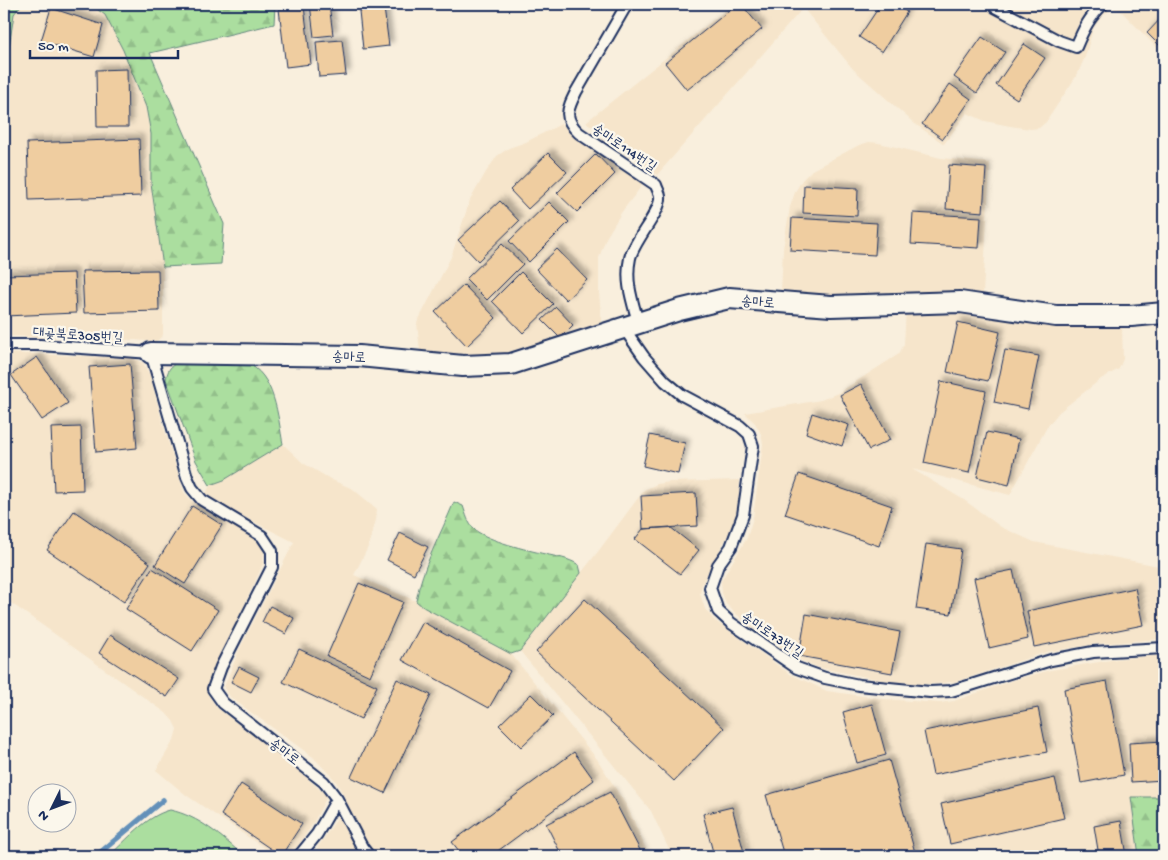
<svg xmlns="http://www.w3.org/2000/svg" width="1168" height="860" viewBox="0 0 1168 860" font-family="'Gochi Hand','Poor Story',sans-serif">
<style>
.built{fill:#f6e5cb}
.forest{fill:url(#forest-firs);stroke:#63867e}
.garden{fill:#abde9f;stroke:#63867e}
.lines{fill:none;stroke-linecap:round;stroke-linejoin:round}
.stream{stroke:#6490b9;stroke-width:5.5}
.building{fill:#efcda0;stroke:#1b2f5e;filter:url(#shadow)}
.lane-casing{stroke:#1b2f5e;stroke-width:14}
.street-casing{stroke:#1b2f5e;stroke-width:24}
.lane{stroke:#fbf7ec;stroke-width:10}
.street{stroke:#fbf7ec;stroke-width:20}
.labels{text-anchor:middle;stroke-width:4.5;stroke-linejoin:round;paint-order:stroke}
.street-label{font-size:14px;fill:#1b2f5e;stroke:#fbf7ec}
</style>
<defs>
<pattern id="forest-firs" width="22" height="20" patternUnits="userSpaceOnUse" patternTransform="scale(1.25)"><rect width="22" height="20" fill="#abde9f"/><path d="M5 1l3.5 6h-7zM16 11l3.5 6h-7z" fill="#93bf8b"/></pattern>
<filter id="shadow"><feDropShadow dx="4.5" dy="-4.5" stdDeviation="2.5" flood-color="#0004"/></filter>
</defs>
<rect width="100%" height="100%" fill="#f9efdd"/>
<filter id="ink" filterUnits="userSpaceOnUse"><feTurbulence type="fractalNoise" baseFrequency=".02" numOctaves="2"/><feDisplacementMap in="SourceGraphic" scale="10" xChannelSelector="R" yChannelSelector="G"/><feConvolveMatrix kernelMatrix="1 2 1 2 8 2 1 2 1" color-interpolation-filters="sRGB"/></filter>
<g filter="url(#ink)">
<!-- built -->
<path class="built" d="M22,4H90L105,15L123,50L146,107L151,134V183L163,267V335L156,342L136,340L4,336V81L14,14Z
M733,4H1164V55L1121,11L1113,8L1102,16L1093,29L1085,57L1077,75L1046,122L1039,128L1031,129L1010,126L985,121L967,113L944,144L915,124L853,69L803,8L657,175L586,122Z
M561,124L588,147L643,184L621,213L606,238L599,258V293L602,325L513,355L484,357L447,355L420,351L417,323L451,257L470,200L486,172L497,156L509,148L526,142Z
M869,142L879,143L941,158L990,163L983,294L865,295L781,293L783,249L790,207L795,192L802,180L812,170L859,145Z
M906,310H961L1117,323L1122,327L1123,359L1119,369L1101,379L1059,412L1047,427L1010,495L912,469L964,500L1001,527L1034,542L1164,567V639L1097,644L1047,652L958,681L936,684H917L881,680L820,668L800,660L753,628L734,612L726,604L722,593L721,581L747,538L753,518L763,444L761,434L755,423L745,413L821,400L838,393L899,354L904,344Z
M4,353L133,358L143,363L150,375L164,428L184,492L192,501L209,513L247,532L258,542L264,552L263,564L256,580L207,685V693L216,707L299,771L327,796L313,824L297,847L287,856H276L186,795L156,770L174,740L177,729L173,721L166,713L4,598Z
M283,444L303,463L332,480L353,489L377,509L376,520L368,547L354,575L416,601L423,607L511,654L597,759L628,808L649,856H312L334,823L346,799L335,780L313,757L230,697L224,687L239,650L294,542L212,501L206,494L210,485L224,480Z
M740,480L738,510L731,529L703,582L700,593L705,609L714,620L790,674L827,691L884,699L940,703L954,701L1017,679L1051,670L1117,659L1164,655V797H1131L1139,856H672L651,811L520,651L600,549L644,490L657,484L670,482Z"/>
<!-- forest -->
<path class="forest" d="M4,4H22L14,14L4,81Z
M90,4H275L274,24L150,53L224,224L221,264L163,267L151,183V134L146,107L123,50L105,15Z
M187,361C201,362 233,360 245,363C275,372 278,419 283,444L224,480L210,485L196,461L166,379C169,365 173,364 187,361Z
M454,502L463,506C466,514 468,524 475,530C489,541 527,550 545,554C557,557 568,558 579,565L581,573L520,651L511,654L423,607L416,601C422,567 441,534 454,502Z
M1131,797H1164V856H1139Z"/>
<!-- garden -->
<path class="garden" d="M170,810C199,816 222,837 244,856H109C127,840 146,816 170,810Z"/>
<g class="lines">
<!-- stream -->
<path class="stream" d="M96,856L163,800"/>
</g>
<!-- building -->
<path class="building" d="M310,4H329L333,35L314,37Z
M737,4H741L762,29L687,90L665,63Z
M881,4H894L907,12L882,52L859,37Z
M304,6L311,64L286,67L279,9Z
M51,8L103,25L94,57L41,41Z
M384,8L389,46L363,49L359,11Z
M1164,15V50L1147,33Z
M982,37L1005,52L977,93L954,77Z
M342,40L346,75L319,77L316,42Z
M1024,44L1045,58L1017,99L996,85Z
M127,69L128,127H97L96,70Z
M950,84L971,99L943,139L922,124Z
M139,139L141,196L29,200L27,143Z
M548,153L567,172L528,209L510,190Z
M596,154L615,174L577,212L557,193Z
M949,165L986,168L983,212L946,209Z
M804,185L858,188L857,216L803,213Z
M500,201L519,221L478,261L458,240Z
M549,202L569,222L529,262L509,241Z
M913,213L981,217L979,248L911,244Z
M792,218L877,223L875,255L790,250Z
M502,244L523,264L487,300L466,279Z
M557,249L587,280L566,300L536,269Z
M158,270L159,311L84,313L82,271Z
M521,272L553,304L523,333L492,301Z
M74,273L76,313L4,316V275Z
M464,285L496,318L467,346L435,312Z
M556,307L573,325L560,338L542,320Z
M958,322L1000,332L988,381L947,372Z
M1005,350L1039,356L1028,409L994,402Z
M37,357L68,403L42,420L11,375Z
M130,364L137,448L96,452L89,367Z
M941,381L986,391L969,473L924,463Z
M861,384L890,440L869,450L840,395Z
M812,413L849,425L842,446L806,433Z
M81,427L83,490L54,491L51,428Z
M987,432L1019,439L1009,485L977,477Z
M650,435L685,443L678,474L643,466Z
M799,474L892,506L879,546L785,514Z
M696,493L698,526L643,529L641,496Z
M192,506L222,525L185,584L155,565Z
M74,511L150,563L124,602L47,550Z
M670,527L699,550L680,574L635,539L643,529Z
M400,533L428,547L414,574L387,560Z
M926,544L961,549L951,614L916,609Z
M152,568L218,610L192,651L126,609Z
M1013,570L1028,639L989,648L974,578Z
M359,583L403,602L370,676L327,656Z
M1135,588L1143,625L1034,647L1027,611Z
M585,599L724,728L674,781L536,652Z
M270,606L294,618L286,634L262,622Z
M806,614L900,632L892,673L799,656Z
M423,622L510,671L489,708L402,660Z
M110,635L179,679L167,697L99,653Z
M299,649L377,686L361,719L283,682Z
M239,667L259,677L251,692L231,682Z
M397,679L431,695L385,793L351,777Z
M1107,681L1124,775L1081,783L1064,689Z
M531,694L553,716L521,747L499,725Z
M872,704L886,755L857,763L843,712Z
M1038,708L1047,752L933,775L924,731Z
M1164,741V780L1131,782L1129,743Z
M574,752L594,780L491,856H463L452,842Z
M889,760L916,856H784L766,795Z
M1055,778L1064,818L950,844L941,804Z
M241,784L302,824L281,856L221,815Z
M610,792L643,856H562L546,824Z
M732,807L745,856H714L703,814Z
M1121,821L1127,856H1099L1094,826Z"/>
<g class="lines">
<defs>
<path id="lane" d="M627,4L576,92C567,110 563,118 579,133L656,185C657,189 660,193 660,196C662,211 634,240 630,258C625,281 632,300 638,322
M995,7L1059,41L1076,47C1084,28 1089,18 1103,4
M623,327L644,357L665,381L682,395L740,426L749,434L753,446L743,515L731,547L718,565L710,588L718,611L731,623L797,668L825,678L859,685L930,692L951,691L968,686L1051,660L1093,652L1164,648
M4,345H40L151,353L187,477L192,488L202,500L262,536L272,551V567L221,667L213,689L223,703L324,782L337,799L362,847L369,856
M299,856L317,834L337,799"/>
<path id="street" d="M151,353L359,356L463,366L511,364L679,310L729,298L831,306L960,302L1056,316H1131L1164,313"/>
</defs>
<!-- lane casing -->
<use href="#lane" class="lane-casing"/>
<!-- street casing -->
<use href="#street" class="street-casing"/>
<!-- lane -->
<use href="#lane" class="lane"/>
<!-- street -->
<use href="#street" class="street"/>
</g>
</g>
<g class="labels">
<!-- street labels -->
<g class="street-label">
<text transform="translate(625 147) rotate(34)" y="5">송마로114번길</text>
<text transform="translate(758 301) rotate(4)" y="5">송마로</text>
<text transform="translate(78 334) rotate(4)" y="5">대곶북로305번길</text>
<text transform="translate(349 356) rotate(2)" y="5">송마로</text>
<text transform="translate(773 634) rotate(34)" y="5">송마로73번길</text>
<text transform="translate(285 751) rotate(37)" y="5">송마로</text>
</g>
</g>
<!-- margin -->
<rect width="1168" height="860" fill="none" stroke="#fbf7ec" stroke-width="20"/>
<rect x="10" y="10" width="1148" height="840" fill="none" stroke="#1b2f5e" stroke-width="2" filter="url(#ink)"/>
<!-- north arrow -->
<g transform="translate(52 808) rotate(228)"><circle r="24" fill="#fbf7ec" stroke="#a1a7b3"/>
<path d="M0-4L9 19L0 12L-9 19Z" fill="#1b2f5e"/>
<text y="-8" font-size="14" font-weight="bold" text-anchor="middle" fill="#1b2f5e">N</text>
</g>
<!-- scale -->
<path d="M30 50v8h148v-8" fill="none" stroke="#1b2f5e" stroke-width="2.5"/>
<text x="38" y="50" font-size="15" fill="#1b2f5e" stroke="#fbf7ec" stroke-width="4" paint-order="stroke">50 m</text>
</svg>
